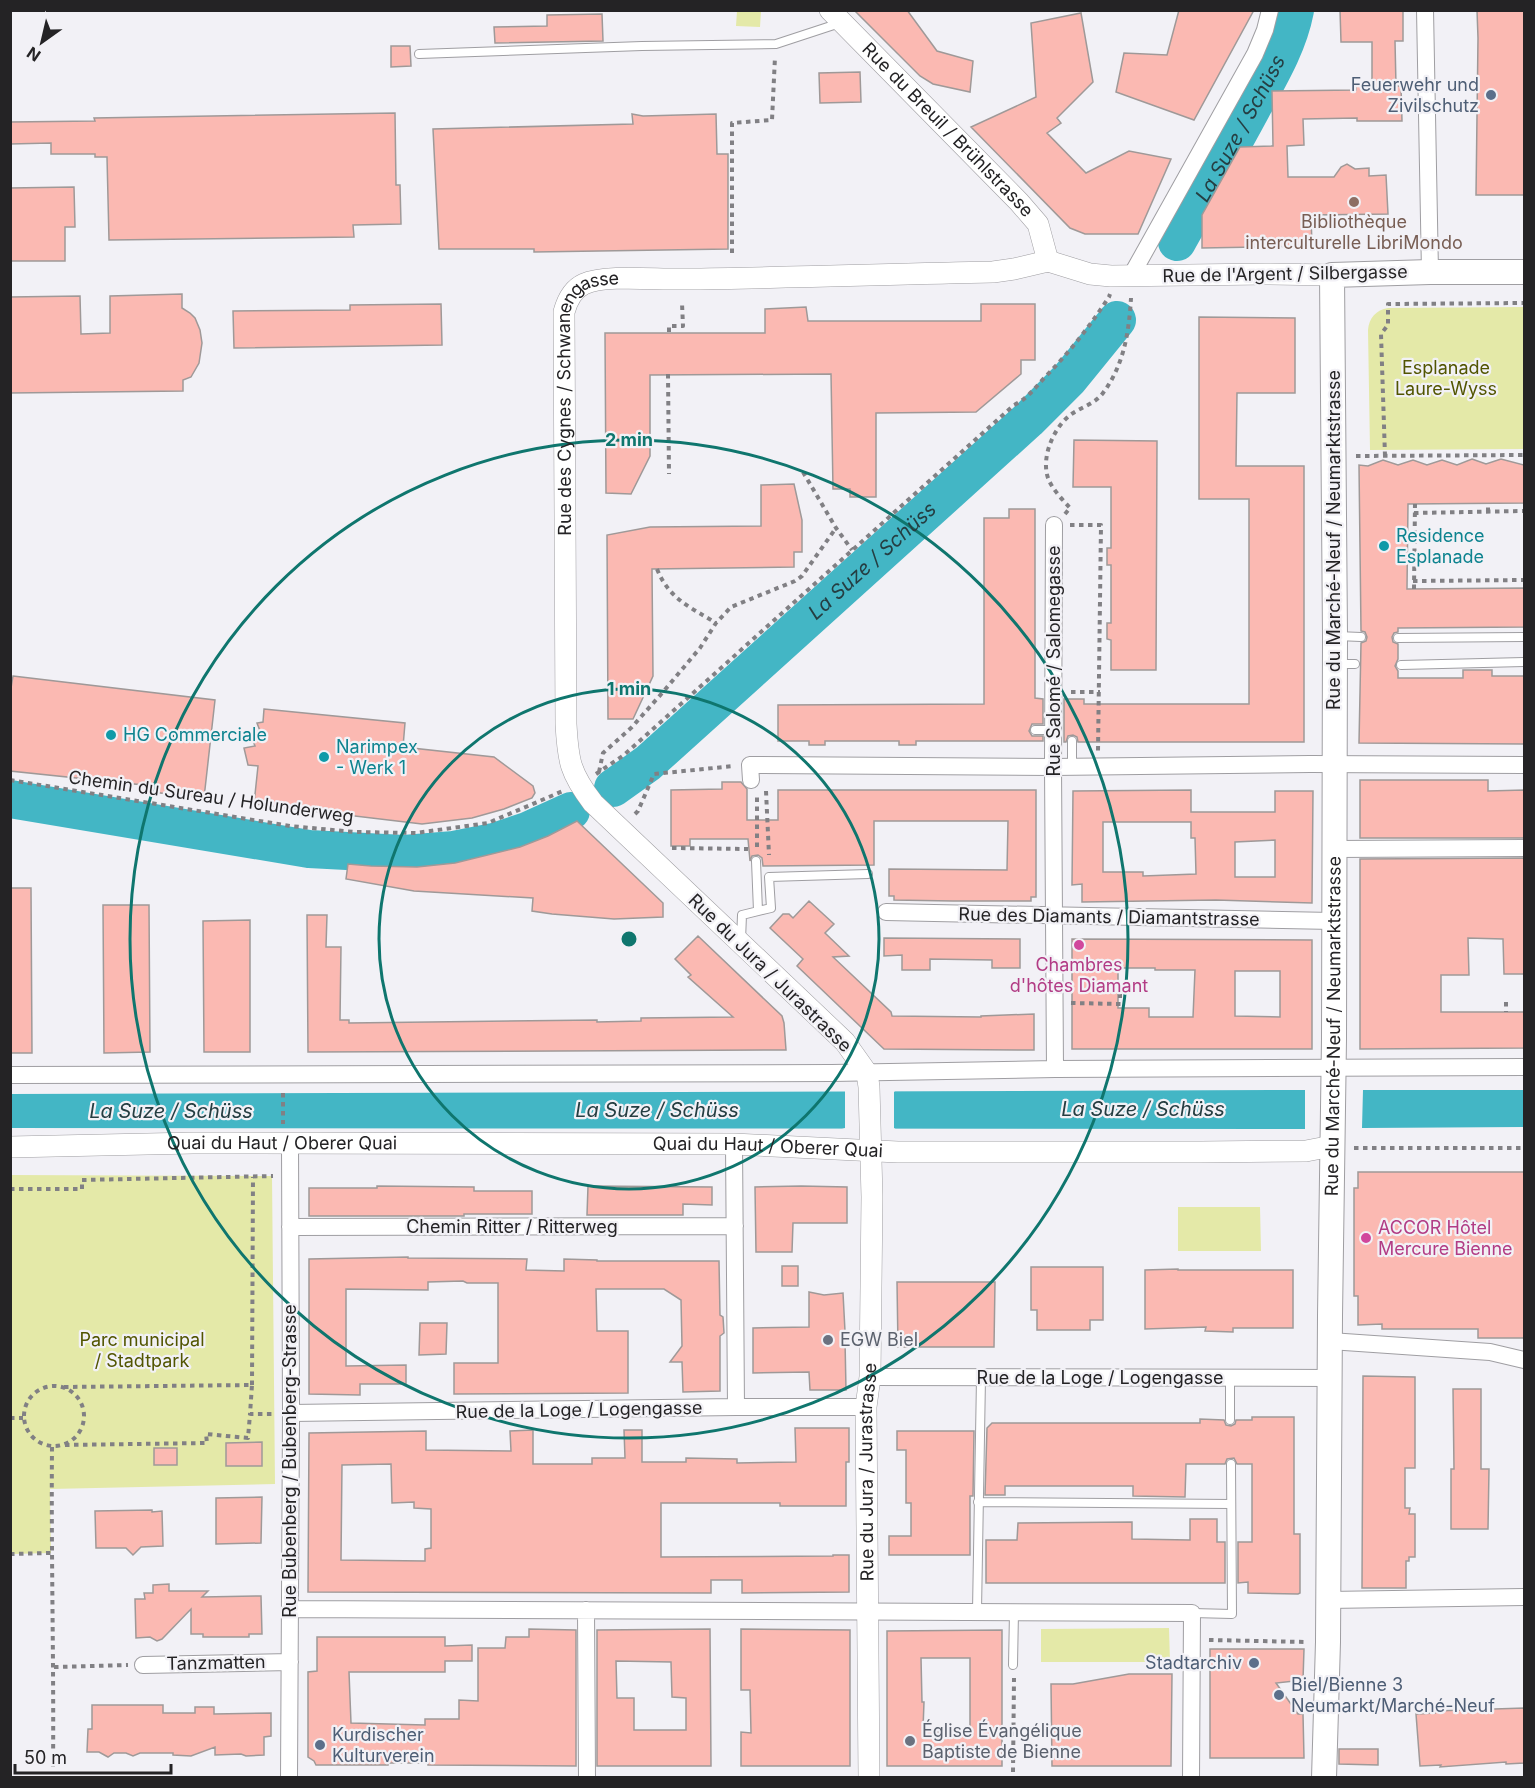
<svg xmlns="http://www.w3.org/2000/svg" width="1535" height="1788" viewBox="0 0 1535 1788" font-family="Inter,sans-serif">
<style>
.green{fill:#e4e9a8}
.water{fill:#43b6c5}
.pier{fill:#f2f1f6}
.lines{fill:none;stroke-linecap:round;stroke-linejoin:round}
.river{stroke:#43b6c5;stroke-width:38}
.building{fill:#fbb9b2;stroke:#9f9998;stroke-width:1.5;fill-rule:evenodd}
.service-casing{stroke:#9f9ea2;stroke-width:10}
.minor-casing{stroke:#9f9ea2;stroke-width:18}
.tertiary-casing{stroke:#9f9ea2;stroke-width:22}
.secondary-casing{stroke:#9f9ea2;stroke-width:26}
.path{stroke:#818084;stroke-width:4;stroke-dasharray:4.5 4.5;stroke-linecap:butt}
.service{stroke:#fff;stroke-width:8}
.minor{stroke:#fff;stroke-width:16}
.tertiary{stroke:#fff;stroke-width:21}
.secondary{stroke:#fff;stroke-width:24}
.ring{fill:none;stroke:#0f766e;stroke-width:3}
.service-dot{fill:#5c6f8a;stroke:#f2f1f6;stroke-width:2}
.education-dot{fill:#8d6e63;stroke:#f2f1f6;stroke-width:2}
.culture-dot{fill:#0f9aa8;stroke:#f2f1f6;stroke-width:2}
.hotel-dot{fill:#d1479c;stroke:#f2f1f6;stroke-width:2}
.worship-dot{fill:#6b7280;stroke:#f2f1f6;stroke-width:2}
.labels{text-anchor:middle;stroke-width:4.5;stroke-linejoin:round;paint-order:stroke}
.service-label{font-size:18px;fill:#4e5e75;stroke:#f2f1f6;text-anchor:end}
.street-label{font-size:18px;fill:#242325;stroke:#f2f1f6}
.education-label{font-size:18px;fill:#785e54;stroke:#f2f1f6}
.park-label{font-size:18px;fill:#525501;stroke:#f2f1f6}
.culture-label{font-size:18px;fill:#0d838f;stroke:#f2f1f6;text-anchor:start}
.hotel-label{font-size:18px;fill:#b23c85;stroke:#f2f1f6}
.worship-label{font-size:18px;fill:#5b616d;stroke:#f2f1f6;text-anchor:start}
.water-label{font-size:20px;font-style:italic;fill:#253e42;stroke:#f2f1f6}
.centre{fill:#0f766e;stroke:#f2f1f6;stroke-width:3}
.ring-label{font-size:18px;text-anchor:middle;font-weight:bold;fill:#0f766e;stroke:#f2f1f6;stroke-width:4.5;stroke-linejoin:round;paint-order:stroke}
</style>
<rect width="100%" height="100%" fill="#f2f1f6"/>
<!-- green -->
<path class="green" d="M737,11H761L760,27L736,26Z
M1524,307V449L1370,450L1368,330C1369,318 1376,310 1388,308Z
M11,1175L272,1176L275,1484L50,1489L51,1553L11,1554Z
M1178,1207H1260L1261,1251H1178Z
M1169,1628L1170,1662H1041V1629Z"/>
<!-- water -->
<path class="water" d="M1305,1090V1129L11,1128L10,1094Z
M1363,1090H1524V1127L1362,1128Z"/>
<!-- pier -->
<path class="pier" d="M843,1088H894L895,1091L894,1092V1128L897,1130L894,1131H845L842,1129L845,1128V1091H842Z"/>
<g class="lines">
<!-- river -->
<g class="river">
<path id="s1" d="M1177,242C1202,197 1228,153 1252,108C1269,77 1288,46 1295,10"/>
<path id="s2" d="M613,788L648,763L1028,420L1069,379L1117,320"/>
<path d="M10,799L309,849L404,854L454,850L494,842L527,831L571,811"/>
</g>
</g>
<!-- building -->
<path class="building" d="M854,10H907L937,51L973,61L970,92L933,84L920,76Z
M1179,10H1254L1194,120L1116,92L1124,53L1167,55Z
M1340,10H1403V41H1395L1396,86H1401L1402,121H1357V118L1303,119L1304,145L1287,146L1288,177H1334L1341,167L1347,164L1355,169L1369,168V176L1386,175L1388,214L1311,215L1312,246L1202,248V215L1240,147L1273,146L1272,91L1356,90V86H1372V42H1341Z
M1477,10H1524V195H1476L1478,38Z
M1081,13L1093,82L1057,118L1061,123L1047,133L1086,173L1129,151L1171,159L1138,234H1085L1070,228L971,127L1036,97L1031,23Z
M602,14L603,41L495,43L494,27L547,26V15Z
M391,46H410L411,66L391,67Z
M860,72L861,102L820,103L819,73Z
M395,113L396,185H400L401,224L353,225L354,237L109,240L107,157H95V154H51V143L10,144V122L95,121L94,118Z
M632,114L643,116L716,114L717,154H728V249L534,252V249H439L433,129L633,124Z
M74,187L75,227H65V261H10V188Z
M182,294V308L190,313L195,318L200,330L202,343L199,363L191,377L183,380V391L10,393V297L80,296L81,334L110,333V296Z
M441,304L442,345L234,348L233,311L350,310V305Z
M981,304H1035V360H1021V374L976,412L876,413V497H850V489H833L831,374L650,375V456L631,494L606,493L605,333H765V309L806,307L808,321H981Z
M1199,317L1295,318V393H1237L1236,466H1304V742H1078L1077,737L1073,735L1068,736L1066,742H1064V699H1084V704H1249V499H1199Z
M1074,440L1157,441L1156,670H1111V640L1107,639V623H1111V565H1107V548H1111V487H1073Z
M1472,459L1486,464L1501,459L1524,465V503L1408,504L1407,589L1524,588V627L1398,628V632L1394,633L1392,637L1393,642L1398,644V659L1395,666L1398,671V678H1463V670H1492V676H1524V744L1359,743L1361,643L1366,641L1367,637L1365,632L1361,631L1359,465L1368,466L1383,460L1398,465L1413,460L1427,465L1442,460L1457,465Z
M794,484L802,520V552H794V567L652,569L653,676L633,719H608L607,535L650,527L761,526V485Z
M1009,509H1035V698L1043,699V724H1032L1029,731L1032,736H1043V741H916V745H899V741H825V745H809V741H778V705L984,704V518H1009Z
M13,676L215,700L204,798L152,792L153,786L10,771V694Z
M264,709L405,723L403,747L494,757L533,786L535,793L532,798L504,809L472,818L422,824L254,804L258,766L248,765L244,748L255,746L250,733L260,731L257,723L263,722Z
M1360,780H1488V791L1524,790V838H1360Z
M722,782H741L747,789V820H778V790H1036V897H1031V901H953L894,900V896H889V869L1007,870L1008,821H874V865L763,866L762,858L758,855L752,856L750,861L748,839H690V846H671V790L722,789Z
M1191,790V812H1275V791H1313L1312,903L1216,900L1082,902V884L1072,885L1073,791ZM1103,822H1191V838H1195L1196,874L1143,876V872H1103ZM1275,840V877H1235V842Z
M577,821L663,903V917L614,919L552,914L532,911L533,898L414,891L346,879L348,864L371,866L417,867L455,863L520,847L548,836Z
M1524,858V974H1504L1503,939L1468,938L1469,975H1441V1012H1524V1048L1360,1049V859Z
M10,888H31L32,1053H10Z
M809,901L834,924L825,933L849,956L833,957L891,1012L892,1016L981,1017V1016L1034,1014V1050L884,1049L797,966L803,959L770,928L783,914H789L793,918Z
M103,905H149L150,1052L104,1053Z
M307,915H327L326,947H341L340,1020H349V1023L597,1020V1022L641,1021V1018L733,1017L688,977L691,975L675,959L698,936L782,1016L784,1023L786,1050L308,1052Z
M250,920V1052H204L203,921Z
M884,938L1020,939V968H992V960L930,959V970H902V955L884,956Z
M1072,939L1312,940V1049H1072ZM1118,968H1155V970H1195L1193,1017H1149V1008H1118ZM1235,971H1280V1017L1235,1016Z
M1358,1172H1524V1338H1478V1329H1382V1324L1358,1325V1296H1354V1188H1358Z
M377,1186L474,1187V1191H532V1214H464V1216H309V1188H377Z
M588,1186L712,1187V1205L683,1204V1215H587Z
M801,1186L847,1187V1223H793L792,1252H756L755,1187Z
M408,1257V1258L527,1259L526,1270L564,1271V1259L597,1260V1261H719L720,1315L723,1317L724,1333L720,1336V1391L683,1392L682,1362H670L682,1346L681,1300L664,1289H596L597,1331H628V1393L454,1394V1363H498V1283H467L463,1281L428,1282V1290L346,1289V1366L406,1365V1384H360V1395L309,1394V1259Z
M782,1266H798V1286H782Z
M1031,1267H1103V1320H1090V1330H1037V1310H1031Z
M1178,1269V1270H1293V1328H1233V1332L1205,1331L1206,1327L1145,1329V1270Z
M897,1282H995L994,1347H898Z
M809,1292L824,1295L843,1293L845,1331L850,1335L845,1340L846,1390H810L809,1372L753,1373V1328L809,1327Z
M420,1323H447L446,1354L419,1355Z
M1363,1376L1415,1377V1468H1405V1508H1410L1409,1514H1415V1557H1409V1561H1406V1588H1362Z
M1453,1389H1481V1469H1489L1488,1529H1451V1469H1454Z
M1252,1417H1294V1534H1300V1593L1298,1594L1248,1593V1582L1238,1583V1542H1252V1464H1237L1234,1458L1227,1459L1225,1464H1186L1185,1497L1133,1496V1486H1005V1495H985L987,1428L992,1423H1200V1419L1224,1420L1226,1425L1231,1426L1235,1424L1236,1420H1252Z
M795,1428H849V1462H846V1506H780V1503H661V1557L833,1556V1555H849V1592L742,1593V1580H711V1593L308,1592L309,1433L426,1431V1450L511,1451L510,1431L533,1430V1464H592V1458H625L624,1430H642V1462H686V1458L737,1459V1463L796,1462ZM391,1464L392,1503L414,1502V1508L431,1509V1548L425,1549V1561L341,1560L342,1465Z
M897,1431H974L973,1496H970V1555H889V1536H911V1503H906V1450H897Z
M262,1442V1466H226V1443Z
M154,1448H177V1465H154Z
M262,1497L261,1543L216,1544V1498Z
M152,1510V1512L162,1511L163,1546L141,1547L133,1555L126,1548H96L95,1511Z
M1190,1519H1217V1542H1225V1583H986V1540H1017L1018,1523L1132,1522V1539L1190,1540Z
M169,1584V1591H208L202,1597L261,1596L262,1634H249V1637H203V1634H191V1609L162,1639L157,1641L150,1637L136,1638L135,1599H145L144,1593H153V1585Z
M529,1629L576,1630V1766L428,1765V1763H388V1765H316L314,1761L308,1757V1672L317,1671V1637H445V1646L472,1645V1661H445V1672H349L351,1723L425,1725V1719H459V1700L478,1701V1648H505L506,1637H529Z
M710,1629L711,1766H597V1630ZM616,1661L671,1662L672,1697L686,1698V1730H634V1698H617Z
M741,1629L850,1630V1766H741V1732L751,1733L750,1690H741Z
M1002,1630V1766H887V1631ZM921,1658H970V1732H936L935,1730L923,1729L924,1702H922Z
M1210,1649H1304L1303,1680L1276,1683L1298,1714H1303L1304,1758H1210Z
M1129,1674H1172L1171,1766H1052L1051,1684H1073Z
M92,1705H163V1713H195V1707H214V1714L271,1713V1736L264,1737V1755L246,1756L241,1754L215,1755V1747L191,1756L173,1755V1753H140L133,1756L126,1753H114L108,1757L99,1752H87L88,1729H92Z
M1524,1708V1763L1506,1764V1762L1440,1767L1441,1765L1420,1766L1416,1714L1435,1713L1434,1711Z
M1339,1749H1378V1765L1339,1764Z"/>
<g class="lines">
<defs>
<path id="service" d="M419,54L642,46L776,44L840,23
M1337,636L1361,637
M1398,638L1524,637
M1337,664H1355
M1401,665L1524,662
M1035,730H1053
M1072,767V741
M756,861L758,911
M741,940L742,915L771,908L769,877L868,874
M1230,1378V1420
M978,1502L1231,1504
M977,1611L981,1378
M1192,1613L1232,1614L1231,1464
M1013,1665L1014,1612"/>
<path id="minor" d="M1425,10L1430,272
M1131,276L1255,54L1265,30L1270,10
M1054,525L1053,767L1055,1069
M751,780L750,765L1053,767L1310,764L1524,765
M1334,849L1524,848
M886,912L1333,921
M10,1075L832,1073L1055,1069L1524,1067
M734,1144L736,1407
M290,1227L735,1226
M1330,1341L1490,1352L1524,1360
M870,1377L1330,1378
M291,1413L736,1407H866
M1328,1600L1524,1597
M290,1609L1192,1613L1191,1778
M586,1610L587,1778
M143,1665L290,1662
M289,1778L291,1413L290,1144"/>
<g id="tertiary">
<path id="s3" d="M830,10L1019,202L1038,224L1048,261"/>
<path d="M1048,261L1090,274L1111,276L1265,274L1332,275"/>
<path id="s4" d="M10,1147L193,1143L734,1144L898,1152H1201L1306,1151L1332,1146"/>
<path id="s5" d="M869,1778L866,1407L870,1377L872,1197L869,1087L867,1073L845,1042L593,803C570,773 568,761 566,724L564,312C567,301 573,289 584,284C605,274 659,280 684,279C787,278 890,274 993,272L1014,269L1048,261"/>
</g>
<g id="secondary">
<path id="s6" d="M1324,1778L1328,1642L1330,1316L1334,1039L1335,636L1332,275L1430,272H1524"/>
</g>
</defs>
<!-- service casing -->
<use href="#service" class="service-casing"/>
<!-- minor casing -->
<use href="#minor" class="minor-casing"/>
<!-- tertiary casing -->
<use href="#tertiary" class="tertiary-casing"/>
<!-- secondary casing -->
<use href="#secondary" class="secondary-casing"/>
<!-- path -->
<path class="path" d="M732,253V123L772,120L775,57
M669,332V326H683L682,303
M668,374L669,474
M1356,456L1524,455
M1385,456L1381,334L1388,325V304L1524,303
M803,472L836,528L852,550
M1488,512V504
M1414,513L1524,511
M1065,514L1070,508C1062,499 1052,489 1048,478C1041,458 1053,429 1069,416C1080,407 1094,405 1103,393C1124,365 1129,332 1131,298
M1070,525H1101L1098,751
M657,569C669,599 690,607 716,623
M1413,581L1524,580
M1414,589L1415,504
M1071,692H1100
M599,772L603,753L632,727L663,692L700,648L716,623L731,607L795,581L802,576L836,528
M596,774L624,755L1014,405C1027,399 1035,388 1045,377C1069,353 1090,326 1109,297L1110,294
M10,780L290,826L354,832L416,833L488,823L563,791
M766,791L769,855
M635,814L638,811L654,774L734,766
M757,847V795
M672,848L748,849
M1118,996H1122
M1506,1002V1012
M1071,1003L1121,1004
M283,1093V1124
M1354,1148H1524
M10,1189H82V1180L273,1176
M252,1385L253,1177
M24 1416a30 30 0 1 1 60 0a30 30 0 1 1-60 0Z
M64,1387L252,1385L250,1414H273
M10,1418H23
M65,1445L207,1443L206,1434L248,1438L250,1414
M52,1447C51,1555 54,1663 53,1771
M10,1554L51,1553
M1209,1640L1306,1642
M54,1667L128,1665
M1013,1772L1014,1678"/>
<!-- service -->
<use href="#service" class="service"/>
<!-- minor -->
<use href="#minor" class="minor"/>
<!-- tertiary -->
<use href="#tertiary" class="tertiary"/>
<!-- secondary -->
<use href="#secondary" class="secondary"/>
</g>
<!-- distance rings -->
<g class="ring">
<circle cx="629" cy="939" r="250"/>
<circle cx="629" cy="939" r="499"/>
</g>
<!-- markers -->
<g class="service-dot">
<circle cx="1491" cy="95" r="6"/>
<circle cx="1254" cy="1663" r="6"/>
<circle cx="1279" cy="1695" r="6"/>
<circle cx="320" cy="1745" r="6"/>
</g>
<circle class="education-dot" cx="1354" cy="202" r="6"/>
<g class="culture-dot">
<circle cx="1384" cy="546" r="6"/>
<circle cx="111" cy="735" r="6"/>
<circle cx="324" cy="757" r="6"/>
</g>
<g class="hotel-dot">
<circle cx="1079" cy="945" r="6"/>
<circle cx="1366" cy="1238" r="6"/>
</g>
<g class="worship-dot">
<circle cx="828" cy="1340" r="6"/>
<circle cx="910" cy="1741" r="6"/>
</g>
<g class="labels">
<!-- service labels -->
<g class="service-label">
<text x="1479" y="91">Feuerwehr und<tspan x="1479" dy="21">Zivilschutz</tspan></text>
<text x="1242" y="1669">Stadtarchiv</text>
<text x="1291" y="1691" text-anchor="start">Biel/Bienne 3<tspan x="1291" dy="21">Neumarkt/Marché-Neuf</tspan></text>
<text x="332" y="1741" text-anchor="start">Kurdischer<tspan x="332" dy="21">Kulturverein</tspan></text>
</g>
<!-- street labels -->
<g class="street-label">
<text dy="6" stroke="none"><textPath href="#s3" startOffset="168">Rue du Breuil / Brühlstrasse</textPath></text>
<text transform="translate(1285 274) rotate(-1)" y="6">Rue de l'Argent / Silbergasse</text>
<text dy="6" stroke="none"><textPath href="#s5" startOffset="1512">Rue des Cygnes / Schwanengasse</textPath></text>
<text transform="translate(1334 540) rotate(-90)" y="6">Rue du Marché-Neuf / Neumarktstrasse</text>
<text transform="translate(1054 661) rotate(-90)" y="6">Rue Salomé / Salomegasse</text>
<text transform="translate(211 797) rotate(8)" y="6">Chemin du Sureau / Holunderweg</text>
<text transform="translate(1109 917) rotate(1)" y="6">Rue des Diamants / Diamantstrasse</text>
<text transform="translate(770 973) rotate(44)" y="6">Rue du Jura / Jurastrasse</text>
<text dy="6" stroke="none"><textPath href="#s6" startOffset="752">Rue du Marché-Neuf / Neumarktstrasse</textPath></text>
<text dy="6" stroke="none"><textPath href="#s4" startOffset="272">Quai du Haut / Oberer Quai</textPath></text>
<text dy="6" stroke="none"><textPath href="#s4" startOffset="758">Quai du Haut / Oberer Quai</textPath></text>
<text x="512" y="1233">Chemin Ritter / Ritterweg</text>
<text x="1100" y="1384">Rue de la Loge / Logengasse</text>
<text transform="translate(579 1410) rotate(-1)" y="6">Rue de la Loge / Logengasse</text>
<text transform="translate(290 1461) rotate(-90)" y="6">Rue Bubenberg / Bubenberg-Strasse</text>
<text dy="6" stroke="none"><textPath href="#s5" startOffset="306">Rue du Jura / Jurastrasse</textPath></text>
<text transform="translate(216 1663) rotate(-1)" y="6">Tanzmatten</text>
</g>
<!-- education labels -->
<g class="education-label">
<text x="1354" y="228">Bibliothèque<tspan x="1354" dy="21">interculturelle LibriMondo</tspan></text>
</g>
<!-- park labels -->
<g class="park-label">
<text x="1446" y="374">Esplanade<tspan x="1446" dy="21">Laure-Wyss</tspan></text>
<text x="142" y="1346">Parc municipal<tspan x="142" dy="21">/ Stadtpark</tspan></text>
</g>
<!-- culture labels -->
<g class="culture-label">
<text x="1396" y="542">Residence<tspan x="1396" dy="21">Esplanade</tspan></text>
<text x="123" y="741">HG Commerciale</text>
<text x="336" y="753">Narimpex<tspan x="336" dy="21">- Werk 1</tspan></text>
</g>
<!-- hotel labels -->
<g class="hotel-label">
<text x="1079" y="971">Chambres<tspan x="1079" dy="21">d'hôtes Diamant</tspan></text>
<text x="1378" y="1234" text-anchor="start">ACCOR Hôtel<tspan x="1378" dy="21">Mercure Bienne</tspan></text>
</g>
<!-- worship labels -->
<g class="worship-label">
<text x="840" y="1346">EGW Biel</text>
<text x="922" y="1737">Église Évangélique<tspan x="922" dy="21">Baptiste de Bienne</tspan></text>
</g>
<!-- water labels -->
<g class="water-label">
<text dy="7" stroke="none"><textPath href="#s1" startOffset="130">La Suze / Schüss</textPath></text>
<text dy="7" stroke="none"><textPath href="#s2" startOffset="345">La Suze / Schüss</textPath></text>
<text x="1143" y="1116">La Suze / Schüss</text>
<text x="657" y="1117">La Suze / Schüss</text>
<text x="171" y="1118">La Suze / Schüss</text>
</g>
</g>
<circle cx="629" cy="939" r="9" class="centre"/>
<g class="ring-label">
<text x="629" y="446">2 min</text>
<text x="629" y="695">1 min</text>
</g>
<!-- border -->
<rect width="1535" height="1788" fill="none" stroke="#242325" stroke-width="24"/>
<!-- north arrow -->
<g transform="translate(42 42) rotate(214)" stroke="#f2f1f6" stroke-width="4.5" paint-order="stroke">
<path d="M0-4.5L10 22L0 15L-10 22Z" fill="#242325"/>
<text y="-9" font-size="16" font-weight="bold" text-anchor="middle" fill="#242325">N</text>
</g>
<!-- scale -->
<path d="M15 1764v9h156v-9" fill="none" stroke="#242325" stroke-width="3"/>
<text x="24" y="1764" font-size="18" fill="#242325" stroke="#f2f1f6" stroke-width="4.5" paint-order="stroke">50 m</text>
</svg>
